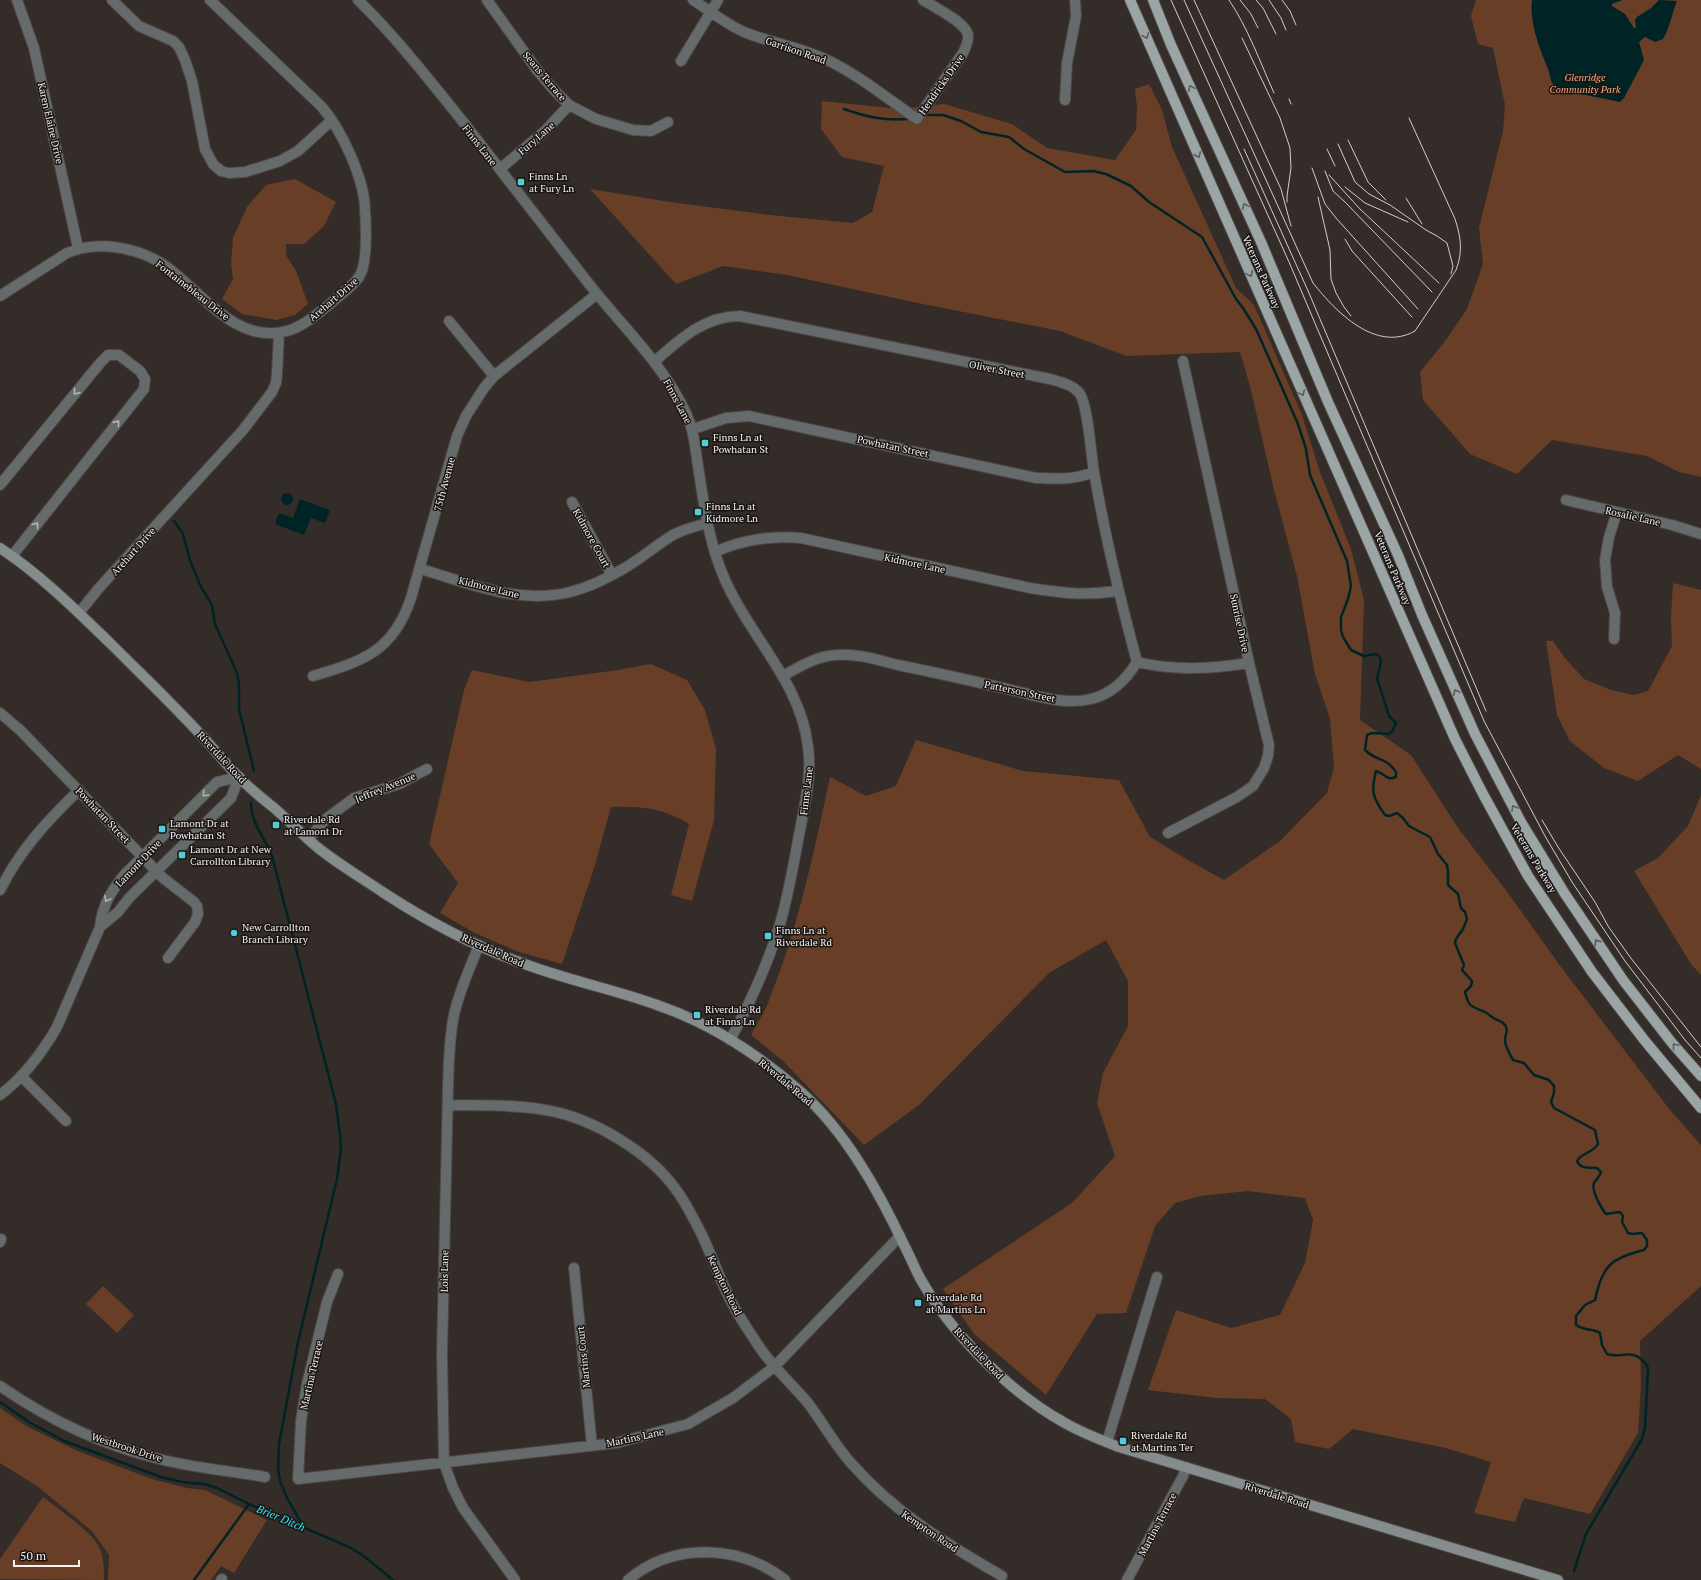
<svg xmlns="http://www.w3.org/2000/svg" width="1701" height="1580" viewBox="0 0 1701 1580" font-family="'PT Serif',serif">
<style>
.green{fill:#683f26}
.water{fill:#002326}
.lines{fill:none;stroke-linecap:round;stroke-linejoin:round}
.stream{stroke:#002326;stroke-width:2.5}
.minor-casing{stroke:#4e4744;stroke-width:12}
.tertiary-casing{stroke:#4e4744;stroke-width:12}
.secondary-casing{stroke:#4e4744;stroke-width:12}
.primary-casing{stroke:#4e4744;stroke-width:12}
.minor{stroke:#656a6a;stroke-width:10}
.tertiary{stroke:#656a6a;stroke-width:10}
.secondary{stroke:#848c8c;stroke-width:10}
.primary{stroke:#9ca5a6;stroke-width:10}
.tram{stroke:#d2cdcb;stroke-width:1}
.oneway{stroke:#5a5d5d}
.oneway2{stroke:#b4b4b3}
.poi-dot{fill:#52ccd6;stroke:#191514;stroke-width:1.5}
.labels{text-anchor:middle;stroke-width:3;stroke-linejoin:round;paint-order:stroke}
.street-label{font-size:10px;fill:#f5f0ee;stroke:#191514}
.park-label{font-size:10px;font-style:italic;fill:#f8ac7e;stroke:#191514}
.poi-label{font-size:10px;fill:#f5f0ee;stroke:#191514;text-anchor:start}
.water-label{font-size:11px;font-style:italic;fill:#39e8f6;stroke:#191514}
</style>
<rect width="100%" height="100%" fill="#332c28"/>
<!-- green -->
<path class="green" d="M1476,0H1701V477L1679,472L1647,456L1552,440L1517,474L1470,454L1423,400L1420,372L1446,340L1467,309L1483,264L1479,228L1503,131L1505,105L1493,48L1478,44L1471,16Z
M1149,84L1162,110L1172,147L1236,288L1254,305L1302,415L1320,472L1351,549L1364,600L1360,720L1411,755L1458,828L1508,893L1561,967L1670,1110L1701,1145V1286L1640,1341L1641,1385L1638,1433L1590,1514L1524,1498L1515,1522L1474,1513L1491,1462L1446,1448L1353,1429L1329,1449L1295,1442L1291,1419L1265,1399L1217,1398L1148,1390L1176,1310L1231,1328L1280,1315L1305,1263L1313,1220L1305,1198L1248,1191L1200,1196L1175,1203L1155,1226L1126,1313L1097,1314L1046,1395L974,1334L943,1289L1072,1203L1115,1156L1097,1103L1103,1073L1128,1026V981L1106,940L1049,973L919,1105L864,1145L783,1061L751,1035C757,1023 765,1012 769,1000C798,929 814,852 830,777L866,796L896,786L916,740L1023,771L1119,780L1150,837L1193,863L1224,880L1280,841L1327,793L1334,767L1330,719L1315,674L1297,576L1274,490L1250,386L1240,352L1126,356L1060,331L918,303L787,275L723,266L676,284L590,189L670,202L770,215L853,223L872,212L884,166L842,157L821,129L822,101L900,109L944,104L1012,124L1047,148L1115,160L1136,130L1137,107L1135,89Z
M295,179L336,202L324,226L304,244H286V255L296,271L308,304L295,315L276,320L242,314L222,299L233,279L231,264L233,238L247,207L266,185Z
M1673,583L1701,590V769L1678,755L1638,781L1604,768L1570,741L1557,715L1546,641H1553L1565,658L1584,679L1611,690L1634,695L1648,691L1672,646L1671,616Z
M651,664L687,680L705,710L716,749L714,820L692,901L671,895L689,824C664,808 640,806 611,807L595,865L562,964L516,951L475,933L440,913L458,883L429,844L464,690L472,670L529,682L618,670Z
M1701,795V975L1691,964L1634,871L1658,858L1688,826Z
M103,1286L134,1315L117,1333L86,1304Z
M0,1408L28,1427L80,1452L152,1479L187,1488L205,1490L267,1520L234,1573L221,1566L211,1580H108L109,1555L92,1531L37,1486L0,1463Z
M43,1497C58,1509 93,1532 100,1549C104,1558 104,1570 104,1580L0,1579V1559Z"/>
<!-- water -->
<path class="water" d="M1532,0H1623L1612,4V6L1625,14L1634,28H1636L1635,20L1637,17L1651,8L1659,0L1677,1C1672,13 1670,27 1663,39L1655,42L1645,37L1639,42L1644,60L1624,98L1620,102L1566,91C1561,90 1556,89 1553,84C1550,80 1550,74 1548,69C1540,50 1529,22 1532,0Z
M281 499a6 6 0 1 1 12 0a6 6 0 1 1-12 0Z
M300,499L330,510L325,523L311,518L304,535L275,524L279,513L293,518Z"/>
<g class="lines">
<!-- stream -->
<path class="stream" d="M844,109C867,117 884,121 908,119
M927,115H943L961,121L981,132L1009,137L1024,149L1065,172L1093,171L1106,174L1131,186L1149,202L1202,237L1236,299L1243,308L1256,329L1298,424L1306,449L1310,475L1347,561L1351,586L1348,599L1341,617V630L1343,637L1351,650L1364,656L1376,654L1380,657L1381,662L1377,678L1389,716L1396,723L1393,730L1389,734L1372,733L1367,735L1365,750C1372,757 1378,758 1386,762C1390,764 1393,768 1396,772V777C1386,781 1386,774 1376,771C1371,791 1372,797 1385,815L1389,816L1397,813L1403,818L1409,826L1430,837L1438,854L1447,865L1448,872V885L1458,894L1461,908L1465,912L1467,919L1463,929L1456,939L1455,943L1464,965L1462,970L1472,981L1471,986L1465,992C1469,1008 1471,1006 1485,1012C1489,1014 1491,1017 1495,1019C1497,1020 1501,1021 1503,1023C1510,1029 1505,1034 1505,1040C1505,1047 1510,1054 1513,1060L1524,1063L1534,1075L1549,1080L1554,1086V1093L1551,1102L1554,1108L1595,1130L1598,1144C1593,1153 1581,1153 1577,1161C1581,1170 1589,1167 1597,1168L1601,1172C1600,1177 1596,1179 1594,1183C1591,1190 1601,1208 1606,1214L1620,1212L1623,1216L1622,1222L1628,1233L1633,1234L1642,1233L1647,1240V1246L1644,1250C1611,1258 1602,1266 1595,1300L1585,1305L1576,1316V1325C1584,1331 1593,1328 1600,1333L1602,1345L1607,1354C1620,1359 1629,1349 1641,1359C1645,1362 1647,1364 1648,1369L1645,1427L1642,1439L1586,1534L1574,1571
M174,521L183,534L190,560L200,585L212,605L215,624L237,673L239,684V709L254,771
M251,803C251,823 265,838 272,856L336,1104L340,1135L341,1148L337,1179L298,1342L279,1444L278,1468L280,1481L287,1498L303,1526
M0,1402L29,1422L64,1441L161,1477L182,1482L204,1484L217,1488L249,1504
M194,1580L249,1504L349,1547L361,1554L393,1580"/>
<defs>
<path id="minor" d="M17,0L34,48L78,248
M112,0L139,26L173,41L179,47L185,60L192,81L205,149L213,164L221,171L229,173L245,172L280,161L298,151L332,120
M487,0L537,70L554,90L569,105L596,119L633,130L651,131L668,122
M693,0C710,11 726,24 744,32C771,43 799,47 825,59C856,73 888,99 917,119L963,53C966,47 970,38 967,32C961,20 934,7 923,0
M681,61L718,0
M1065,100L1067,63L1076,16L1075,0
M500,169L546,130L569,105
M0,296L67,253C98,240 139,247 167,267C202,293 237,345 287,331C304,326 317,314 330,304C340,295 351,288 359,277C368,264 366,225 365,209C364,178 342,131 322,107L210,0
M449,321L494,376
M654,362C679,340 704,316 740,316L1050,379C1060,382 1074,385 1080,394C1088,406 1091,455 1094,472C1105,536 1120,599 1137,662
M693,429L726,418L749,416L1036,478C1058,479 1073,480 1094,472
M0,485L101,362L108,355H119L140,371L145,379L144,389L12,556
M1566,500L1672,525L1701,534
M572,502L612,575
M715,552C741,540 773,535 801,538L1030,588C1062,593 1084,596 1117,591
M421,569C468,583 519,605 570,592C590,587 610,577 628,566C644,556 658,544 673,535C684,529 696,526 708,523
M79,613L99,588L243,430L272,392L276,383L277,374L279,333
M1614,639L1615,613L1607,587L1605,560L1609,537L1617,512
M1137,662C1175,671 1211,669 1249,663
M313,676C363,661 393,652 411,598L457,436L466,416L484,388L494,376L597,294
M783,676C799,667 816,656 836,655C857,653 878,660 898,665C938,673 977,682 1016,691C1040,697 1067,705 1091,699C1112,694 1126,680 1137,662
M0,713L20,730L163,878L194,902L197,906L198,914L195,922L168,958
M1168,833L1237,797L1253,786L1264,768L1268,756L1269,745L1249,663L1183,361
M308,839L327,818L354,798L399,784L427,769
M0,890C20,850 47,821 79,790
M479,945C470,968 459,991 454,1015C449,1038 449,1062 448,1086L442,1354L444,1463L453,1488L463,1508L515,1580
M21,1076L66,1121
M448,1105C480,1106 513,1104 545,1110C591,1117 650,1152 677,1191C686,1203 693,1218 700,1231C712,1255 720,1281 733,1305C741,1320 751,1334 760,1348C774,1368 792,1384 808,1403C823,1423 835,1445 851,1463C895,1513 945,1543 1002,1576
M0,1242L1,1239
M574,1268L592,1446
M338,1274L327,1302L307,1384L301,1421L298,1479L616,1443L688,1424L733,1398L774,1367L900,1236
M0,1386C49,1420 104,1446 163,1460C196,1468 231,1471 265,1477
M1107,1442L1157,1277
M221,1580L222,1579
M628,1580C673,1542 739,1544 785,1580
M1127,1580L1183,1476L1186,1467"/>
<path id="tertiary" d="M358,0C397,38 430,81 464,123C506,177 547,230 589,284C622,326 663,364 686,413C694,430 695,447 698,466C704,505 709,545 726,582C751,638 801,683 808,747C812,775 805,803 800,830C794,861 789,893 780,924C768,964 750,1003 730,1040
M100,927L118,912L130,897L231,798L239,777
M0,1095C24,1077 42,1053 57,1027L100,927C102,905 112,890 125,874L217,782L239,777"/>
<path id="secondary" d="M0,548C41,575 77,611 112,645C145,678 179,710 210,745C220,756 229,768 240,778C250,789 262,798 273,807C288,820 302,834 317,847C338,864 362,878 384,893C427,921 474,946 522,963C566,980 613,989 657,1005C710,1023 759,1055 801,1092C846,1132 879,1192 904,1245C910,1256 914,1267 920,1278C950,1332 1011,1394 1065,1423C1082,1433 1101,1440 1119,1447L1558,1580"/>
<path id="primary" d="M1130,0L1455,739L1483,794L1528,876L1592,972L1645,1041L1701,1108
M1153,0L1171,45L1261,242L1328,402L1398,555L1422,615L1475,734L1521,822L1565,894L1623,980L1672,1043L1701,1076"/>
</defs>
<!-- minor casing -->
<use href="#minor" class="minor-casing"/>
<!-- tertiary casing -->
<use href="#tertiary" class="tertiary-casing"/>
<!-- secondary casing -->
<use href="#secondary" class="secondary-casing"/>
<!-- primary casing -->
<use href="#primary" class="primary-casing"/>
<!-- minor -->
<use href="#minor" class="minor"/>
<!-- tertiary -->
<use href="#tertiary" class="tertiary"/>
<!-- secondary -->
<use href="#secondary" class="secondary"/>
<!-- primary -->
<use href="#primary" class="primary"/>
<!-- tram -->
<path class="tram" d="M1171,0L1289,262L1484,721L1545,836L1572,882L1625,961L1685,1040L1701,1058
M1184,0L1313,283C1336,312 1376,353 1415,331L1456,270C1463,252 1461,237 1455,219L1409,118
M1194,0L1281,189L1291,226
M1229,0C1248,28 1260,62 1274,93
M1240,0L1251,14L1258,28
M1256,0L1263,8L1276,34
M1269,0L1281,18L1286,30
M1282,0L1290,11L1296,25
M1242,38L1280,118L1290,148L1291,168L1287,196V202
M1289,99L1291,104
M1348,140L1368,182L1386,200
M1338,144L1355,182L1369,194L1390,205L1426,230L1437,236L1447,243L1453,266L1451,274
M1244,149L1309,293L1486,711
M1327,149L1335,166
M1312,168L1325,204L1336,218L1418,309
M1325,171L1333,191L1345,202L1432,292
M1329,175L1360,209L1439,283
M1345,187L1365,203L1408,222
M1318,197L1330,250L1331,279L1336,293L1344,307L1351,316
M1406,198L1422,224
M1345,239L1352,251L1412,317
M1542,820L1558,847L1595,902L1608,926L1630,957L1701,1047"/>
</g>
<!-- one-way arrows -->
<defs><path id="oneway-chevron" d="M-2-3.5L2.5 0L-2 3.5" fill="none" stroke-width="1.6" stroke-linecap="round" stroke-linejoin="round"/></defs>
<g class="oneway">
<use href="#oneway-chevron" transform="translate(1146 36) rotate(67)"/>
<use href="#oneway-chevron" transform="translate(1191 88) rotate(-114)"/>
<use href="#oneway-chevron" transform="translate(1198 155) rotate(65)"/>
<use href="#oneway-chevron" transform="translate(1245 206) rotate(-114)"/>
<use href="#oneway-chevron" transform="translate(1250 274) rotate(66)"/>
<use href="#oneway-chevron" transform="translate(1302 393) rotate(66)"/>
<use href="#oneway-chevron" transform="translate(1456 692) rotate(-114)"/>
<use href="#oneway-chevron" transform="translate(1514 808) rotate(-119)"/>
<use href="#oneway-chevron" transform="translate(1597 942) rotate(-124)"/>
<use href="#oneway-chevron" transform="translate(1675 1046) rotate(-130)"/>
</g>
<g class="oneway2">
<use href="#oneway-chevron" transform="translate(76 392) rotate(129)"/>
<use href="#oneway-chevron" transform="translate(117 423) rotate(-51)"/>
<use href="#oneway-chevron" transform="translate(36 525) rotate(-52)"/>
<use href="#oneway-chevron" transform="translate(205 794) rotate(135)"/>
<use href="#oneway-chevron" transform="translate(107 899) rotate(118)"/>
</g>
<!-- markers -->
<g class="poi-dot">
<rect x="517" y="178" width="8" height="8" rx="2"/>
<rect x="701" y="439" width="8" height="8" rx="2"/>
<rect x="694" y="508" width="8" height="8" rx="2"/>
<rect x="272" y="821" width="8" height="8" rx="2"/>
<rect x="158" y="825" width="8" height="8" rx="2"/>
<rect x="178" y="851" width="8" height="8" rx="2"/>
<circle cx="234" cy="933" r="4"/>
<rect x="764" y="932" width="8" height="8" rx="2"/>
<rect x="693" y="1011" width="8" height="8" rx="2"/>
<rect x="914" y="1299" width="8" height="8" rx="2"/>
<rect x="1119" y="1437" width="8" height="8" rx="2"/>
</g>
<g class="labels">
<!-- street labels -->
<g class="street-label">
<text transform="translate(796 50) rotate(19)" y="4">Garrison Road</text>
<text transform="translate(545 76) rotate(50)" y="4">Seans Terrace</text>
<text transform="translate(941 84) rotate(-55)" y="4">Hendricks Drive</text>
<text transform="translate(51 123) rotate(77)" y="4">Karen Elaine Drive</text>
<text transform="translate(536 138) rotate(-41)" y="4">Fury Lane</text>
<text transform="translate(480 145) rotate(52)" y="4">Finns Lane</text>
<text transform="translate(1262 272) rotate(66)" y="4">Veterans Parkway</text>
<text transform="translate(193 290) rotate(38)" y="4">Fontainebleau Drive</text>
<text transform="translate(333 299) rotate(-41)" y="4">Arehart Drive</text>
<text transform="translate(997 369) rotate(11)" y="4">Oliver Street</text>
<text transform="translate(678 401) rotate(62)" y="4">Finns Lane</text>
<text transform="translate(893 446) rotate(12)" y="4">Powhatan Street</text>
<text transform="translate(444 484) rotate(-75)" y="4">75th Avenue</text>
<text transform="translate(1633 516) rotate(13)" y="4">Rosalie Lane</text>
<text transform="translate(592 538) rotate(61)" y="4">Kidmore Court</text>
<text transform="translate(133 551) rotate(-48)" y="4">Arehart Drive</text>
<text transform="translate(915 563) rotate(12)" y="4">Kidmore Lane</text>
<text transform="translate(1393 568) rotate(67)" y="4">Veterans Parkway</text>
<text transform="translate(489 587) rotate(14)" y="4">Kidmore Lane</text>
<text transform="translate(1240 623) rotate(78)" y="4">Sunrise Drive</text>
<text transform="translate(1020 691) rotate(12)" y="4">Patterson Street</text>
<text transform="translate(222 757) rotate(47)" y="4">Riverdale Road</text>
<text transform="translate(385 787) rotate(-22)" y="4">Jeffrey Avenue</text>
<text transform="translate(806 791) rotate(-83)" y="4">Finns Lane</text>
<text transform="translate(103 815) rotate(46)" y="4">Powhatan Street</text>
<text transform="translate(1534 858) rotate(59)" y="4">Veterans Parkway</text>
<text transform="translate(138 863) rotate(-46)" y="4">Lamont Drive</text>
<text transform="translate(493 950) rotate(24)" y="4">Riverdale Road</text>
<text transform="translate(786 1082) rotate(40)" y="4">Riverdale Road</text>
<text transform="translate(444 1271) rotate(-89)" y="4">Lois Lane</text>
<text transform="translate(725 1285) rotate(64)" y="4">Kempton Road</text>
<text transform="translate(979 1353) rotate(47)" y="4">Riverdale Road</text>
<text transform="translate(583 1357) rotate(-96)" y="4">Martins Court</text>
<text transform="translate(311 1375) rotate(-77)" y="4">Martina Terrace</text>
<text transform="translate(635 1437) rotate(-12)" y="4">Martins Lane</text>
<text transform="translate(127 1447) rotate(18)" y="4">Westbrook Drive</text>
<text transform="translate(1277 1495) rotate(17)" y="4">Riverdale Road</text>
<text transform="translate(1157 1524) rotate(-62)" y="4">Martins Terrace</text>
<text transform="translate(930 1531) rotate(34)" y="4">Kempton Road</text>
</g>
<!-- park labels -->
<g class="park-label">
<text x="1585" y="81">Glenridge<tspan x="1585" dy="12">Community Park</tspan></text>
</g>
<!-- poi labels -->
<g class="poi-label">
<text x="529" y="180">Finns Ln<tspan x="529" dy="12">at Fury Ln</tspan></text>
<text x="713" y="441">Finns Ln at<tspan x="713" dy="12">Powhatan St</tspan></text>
<text x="706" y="510">Finns Ln at<tspan x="706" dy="12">Kidmore Ln</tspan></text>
<text x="284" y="823">Riverdale Rd<tspan x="284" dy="12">at Lamont Dr</tspan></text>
<text x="170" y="827">Lamont Dr at<tspan x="170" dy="12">Powhatan St</tspan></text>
<text x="190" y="853">Lamont Dr at New<tspan x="190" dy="12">Carrollton Library</tspan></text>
<text x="242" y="931">New Carrollton<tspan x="242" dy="12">Branch Library</tspan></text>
<text x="776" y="934">Finns Ln at<tspan x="776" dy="12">Riverdale Rd</tspan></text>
<text x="705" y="1013">Riverdale Rd<tspan x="705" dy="12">at Finns Ln</tspan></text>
<text x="926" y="1301">Riverdale Rd<tspan x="926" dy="12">at Martins Ln</tspan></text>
<text x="1131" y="1439">Riverdale Rd<tspan x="1131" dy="12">at Martins Ter</tspan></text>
</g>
<!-- water labels -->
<g class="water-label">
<text transform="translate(281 1518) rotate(23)" y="4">Brier Ditch</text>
</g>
</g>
<!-- scale -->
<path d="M14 1560v6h65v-6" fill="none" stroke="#f5f0ee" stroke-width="2"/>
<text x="20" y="1560" font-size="12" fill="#f5f0ee" stroke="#191514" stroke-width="3" paint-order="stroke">50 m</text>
</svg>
